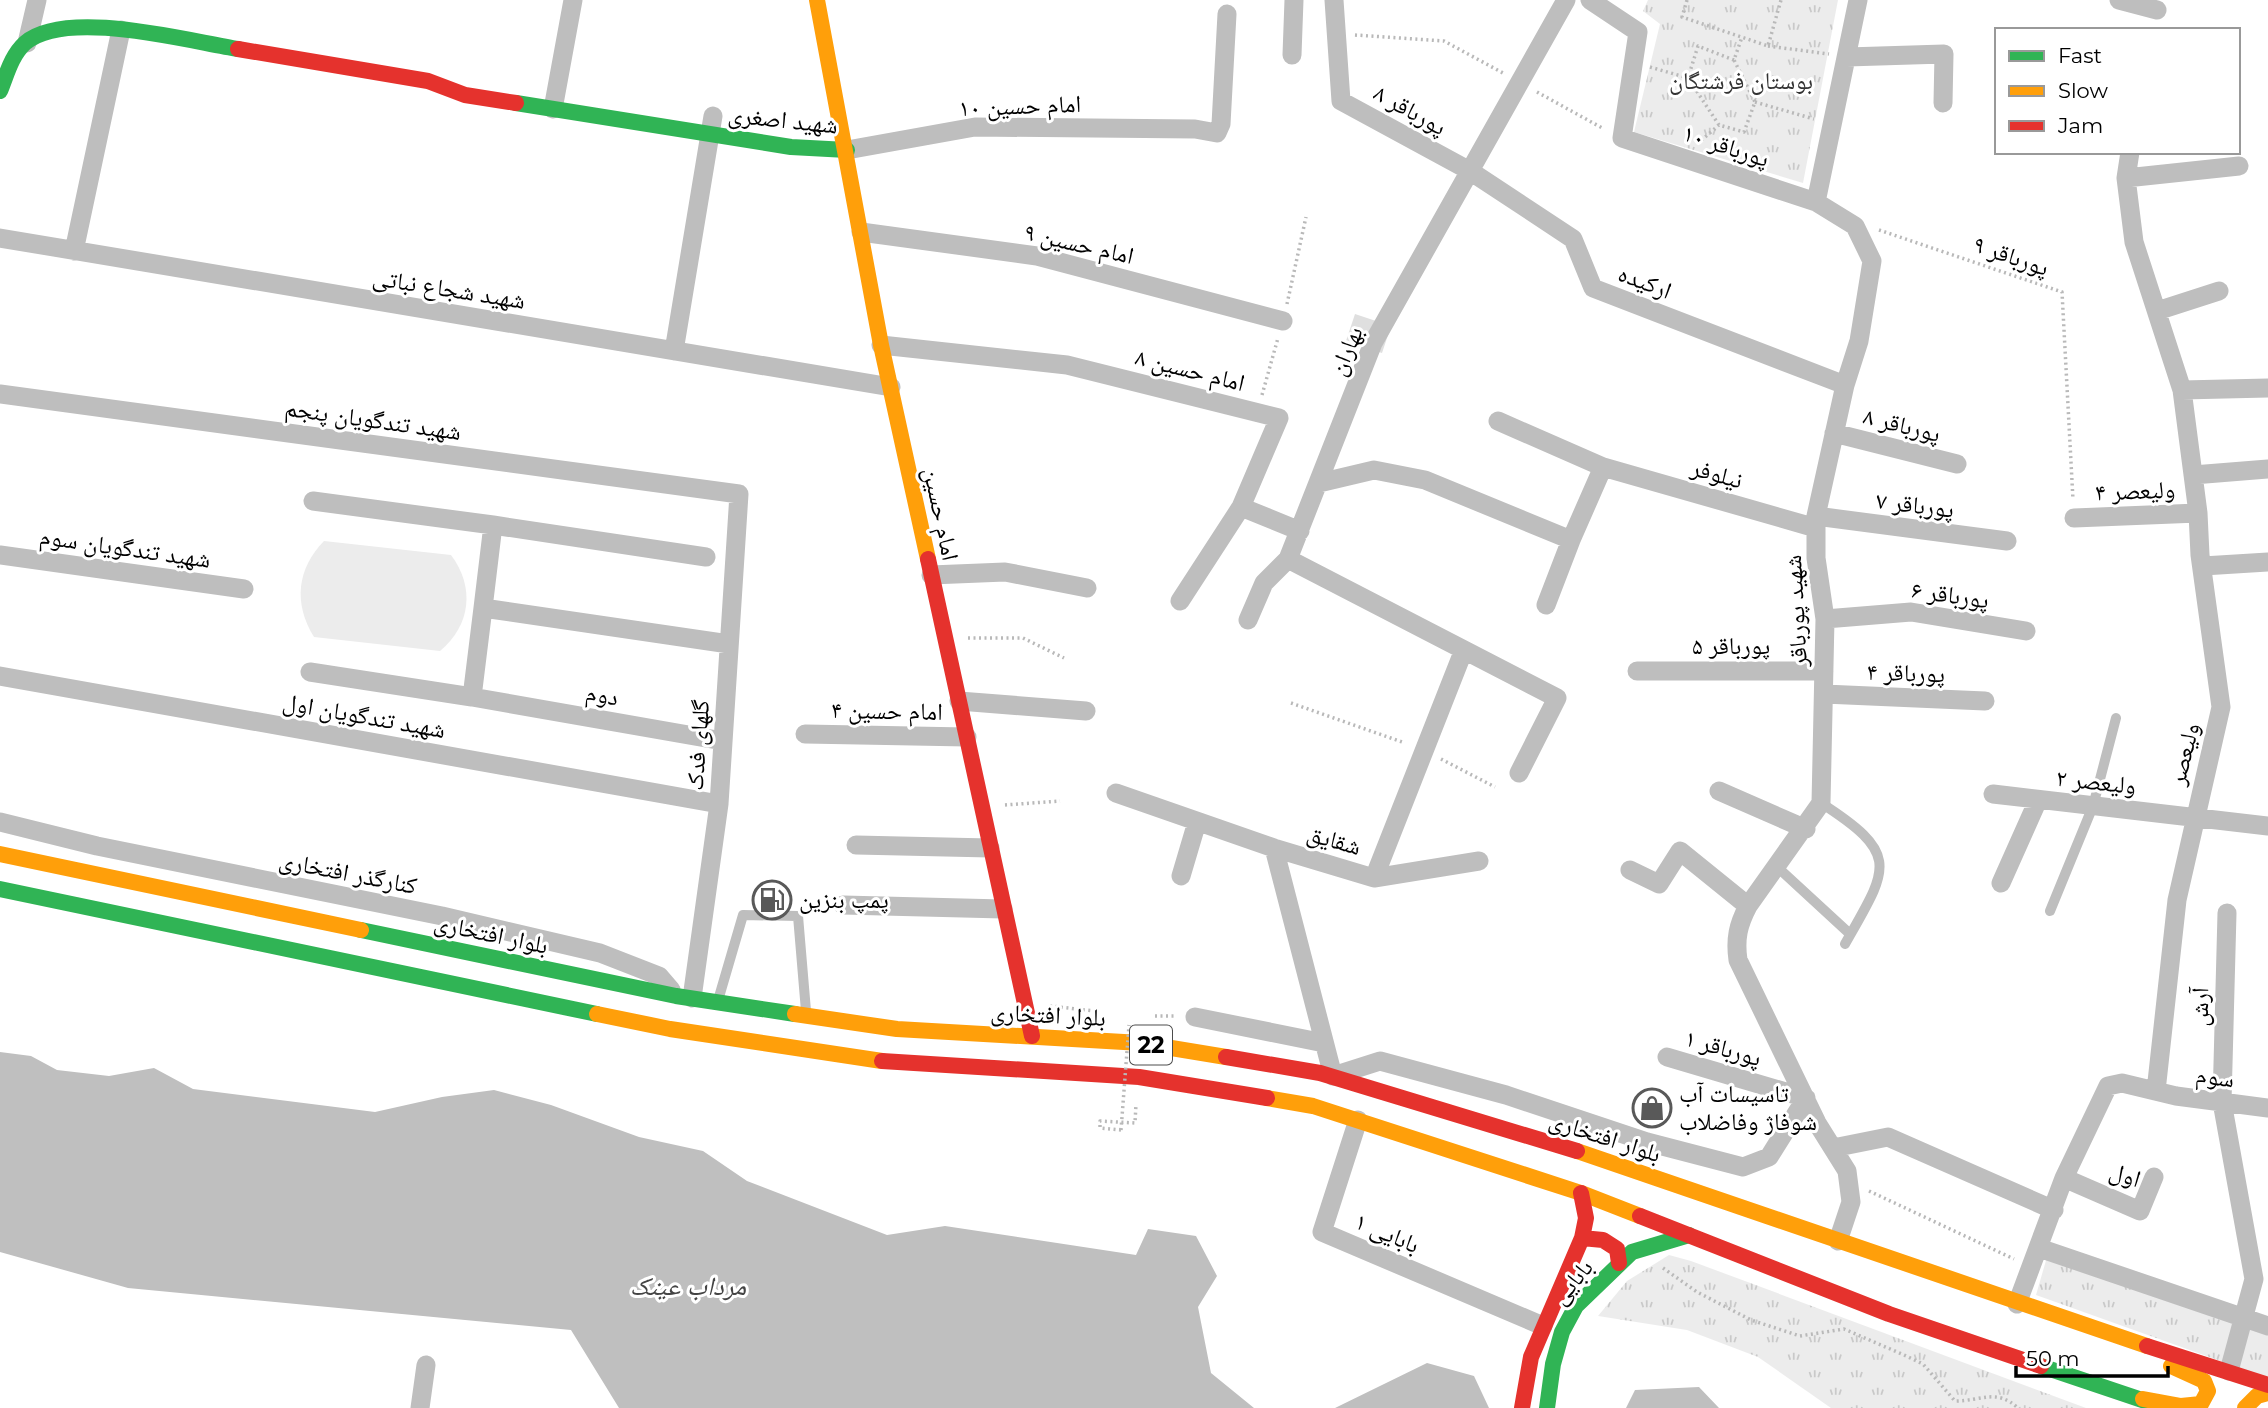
<svg xmlns="http://www.w3.org/2000/svg" width="2268" height="1408" viewBox="0 0 2268 1408" font-family="Montserrat,'Noto Naskh Arabic',sans-serif">
<style>
.green{fill:#ececec}
.park{fill:url(#park-tufts)}
.water{fill:#bfbfbf}
.building{fill:#dfdfdf}
.lines{fill:none;stroke-linecap:round;stroke-linejoin:round}
.path{stroke:#b9b9b9;stroke-width:3.5;stroke-dasharray:2 3.5;stroke-linecap:butt}
.lane{stroke:#bebebe;stroke-width:10}
.street{stroke:#bebebe;stroke-width:19}
.fast{stroke:#30b455;stroke-width:16}
.slow{stroke:#ff9f0a;stroke-width:16}
.jam{stroke:#e5322d;stroke-width:16}
.path-bridge{stroke:#b9b9b9;stroke-width:3.5;stroke-dasharray:2 3.5;stroke-linecap:butt}
.labels{text-anchor:middle;stroke-width:6;stroke-linejoin:round;paint-order:stroke}
.shield{fill:#fff;stroke:#4c4c4c;stroke-width:2}
.shield-label{font-size:23px;font-weight:bold;fill:#000}
.park-label{font-size:24px;fill:#333;stroke:#fff}
.street-label{font-size:24px;fill:#000;stroke:#fff}
.poi-label{font-size:24px;fill:#000;stroke:#fff;text-anchor:start}
.water-label{font-size:26px;font-style:italic;fill:#444;stroke:#fff}
</style>
<defs>
<pattern id="park-tufts" width="24" height="20" patternUnits="userSpaceOnUse" patternTransform="scale(1.75)"><rect width="24" height="20" fill="#ececec"/><path d="M3 7l-1-3M5 7V3M7 7l1-3M15 17l-1-3M17 17v-4M19 17l1-3" fill="none" stroke="#c9c9c9"/></pattern>
</defs>
<rect width="100%" height="100%" fill="#fff"/>
<!-- green -->
<path class="green" d="M324,541L451,555C475,587 471,625 440,651L314,637C293,603 297,569 324,541Z"/>
<!-- park -->
<path class="park" d="M1648,0H1838L1803,183L1634,132L1660,24L1643,11Z
M1669,1255L1691,1261L2086,1408H1831L1758,1357L1687,1330L1598,1316L1627,1281Z
M2047,1257L2268,1327V1378L2036,1295Z"/>
<!-- water -->
<path class="water" d="M0,1052L31,1056L57,1070L109,1076L154,1068L193,1089L375,1112L442,1097L494,1090L551,1105L639,1137L703,1151L747,1181L887,1235L945,1226L1136,1255L1148,1229L1196,1236L1217,1276L1198,1307L1211,1373L1254,1408H619L571,1330L128,1288L0,1252Z
M1427,1363L1474,1376L1489,1408H1335Z
M1699,1387L1719,1408H1626L1635,1390Z"/>
<!-- building -->
<path class="building" d="M1355,314L1391,326L1382,353L1346,341Z"/>
<g class="lines">
<!-- path -->
<path class="path" d="M1687,0L1682,17L1768,46L1781,0
M1355,35L1444,41L1503,73
M1768,46L1829,54
M1734,60L1698,46L1688,78L1719,125L1744,132L1755,102L1734,60L1742,37
M1650,67L1688,78
M1537,92L1604,129
M1755,102L1814,119
M1697,144L1719,125
M1879,230L2062,292L2073,500
M1287,304L1306,217
M1262,395L1278,338
M968,638H1023L1064,658
M1291,703L1405,743
M1441,759L1495,787
M1005,805L1060,801
M1050,1006L1095,1011
M1155,1016H1175
M1121,1130L1100,1128V1121L1135,1123L1136,1104
M1869,1191L2014,1259
M1663,1268L1697,1292L1751,1320L1800,1336L1844,1329L1904,1355L1923,1364L1955,1401C1982,1401 1996,1388 2018,1408"/>
<!-- lane -->
<path class="lane" d="M1821,803C1902,855 1888,868 1845,944
M1775,865L1850,934
M2050,911L2093,806L2116,718
M719,997L743,915L798,916L806,1011"/>
<!-- street -->
<path class="street" d="M1334,0L1341,101L1470,171L1573,239L1593,288L1845,385
M1590,0L1638,32L1622,138L1816,202
M2119,0L2157,10
M27,43L37,0
M1292,55L1294,0
M1847,57L1944,54L1943,103
M553,109L573,0
M847,150L975,127L1195,129L1217,133L1221,124L1227,14
M2130,152L2126,178L2134,242L2182,390L2198,513L2200,555L2221,707L2177,900L2156,1091
M2126,178L2239,166
M861,232L1037,256L1283,321
M0,238L891,387
M74,251L121,30
M2157,311L2219,291
M881,345L1067,365L1279,418L1241,507L1180,601
M674,351L713,116
M2182,390L2268,388
M0,394L739,494L719,804L692,998
M1498,421L1603,467L1816,528
M1834,433L1957,464
M2193,475L2268,469
M1319,483L1374,470L1425,480L1571,540L1546,605
M313,501L493,525
M1241,507L1300,531
M1816,516L2007,541
M2074,518L2198,513
M1571,540L1603,467
M0,555L244,589
M1288,559L1557,698L1519,773
M2203,566L2268,562
M931,575L1005,572L1087,588
M483,608L493,525L706,557
M1825,619L1911,612L2026,631
M1248,620L1264,583L1288,559L1373,343L1566,0
M1637,671H1824
M310,672L472,697L483,608L729,644
M0,676L719,804
M1824,694L1985,701
M472,697L723,741
M959,701L1086,711
M805,734L967,737
M1719,791L1806,829
M1116,793L1274,848L1374,878L1479,861
M1993,794L2268,826
M0,822L97,846L442,916L600,953L659,976L671,990
M856,845L990,848
M1274,848L1333,1076L1380,1061L1506,1095L1647,1142L1743,1167L1769,1157L1806,1098L1667,1057
M1630,870L1659,884L1680,851L1748,906
M1181,876L1197,822
M1374,878L1463,652
M2001,883L2038,800
M843,905L1003,909
M2227,913L2222,1102L2254,1279L2229,1371
M1195,1017L1324,1043
M1358,1120L1322,1232L1543,1326
M1833,1148L1888,1137L2054,1210
M2064,1178L2140,1211L2154,1177
M1838,1241L1851,1202L1847,1171L1817,1123L1738,960C1735,939 1738,925 1748,906L1821,803L1825,619L1816,558V516L1845,385L1859,341L1872,261L1855,226L1816,202L1858,0
M2039,1248L2268,1326
M2017,1304L2064,1178L2108,1086L2122,1083L2176,1096L2268,1108
M420,1408L426,1365"/>
<!-- fast -->
<path class="fast" d="M0,91C7,74 11,56 25,43C66,8 187,41 238,49
M516,103L791,147L847,150
M0,889L597,1014
M361,930L676,996L795,1014
M2041,1366L2166,1408
M1547,1408L1553,1364L1562,1332L1576,1306L1632,1252L1689,1235"/>
<!-- slow -->
<path class="slow" d="M817,0L881,345L928,559
M0,854L361,930
M597,1014L670,1029L882,1061
M795,1014L897,1029L1141,1043L1226,1057
M1267,1098L1313,1106L1581,1193L1640,1216
M1577,1151L2147,1346
M2143,1399L2181,1406L2201,1404L2208,1391L2204,1381L2171,1366
M2245,1408L2257,1396L2268,1393"/>
<!-- jam -->
<path class="jam" d="M238,49L428,81L465,95L516,103
M928,559L1032,1036
M1226,1057L1320,1073L1577,1151
M882,1061L1139,1077L1267,1098
M1640,1216L1889,1314L2041,1366
M1582,1238L1603,1240L1617,1249L1619,1263
M2147,1346L2268,1385
M1522,1408L1531,1357L1582,1238L1586,1218L1581,1193"/>
<!-- path-bridge -->
<path class="path-bridge" d="M1121,1130L1129,1025"/>
</g>
<!-- icons -->
<defs>
<symbol id="fuel-ring" viewBox="-11 -11 22 22"><circle r="9.5" fill="#fff" stroke="#595959" stroke-width="1.5"/><path d="M-5.5-6h7V0h2V4h1.3V-2.5L3-4.5l.8-.8L6-3V5H2.5V1h-1V6h-7ZM-4.2-4.7v3.2H.2V-4.7Z" fill="#595959"/></symbol>
<symbol id="shop-ring" viewBox="-11 -11 22 22"><circle r="9.5" fill="#fff" stroke="#595959" stroke-width="1.5"/><path d="M-5-2.5h2.3a2.7 3.5 0 0 1 5.4 0H5L5.5 6h-11ZM-1.5-2.5h3a1.5 2.3 0 0 0-3 0Z" fill="#595959"/></symbol>
</defs>
<g fill-rule="evenodd">
<use href="#fuel-ring" x="750" y="878" width="44" height="44"/>
<use href="#shop-ring" x="1630" y="1086" width="44" height="44"/>
</g>
<g class="labels">
<!-- shield labels -->
<rect class="shield" x="1130" y="1025.5" width="42" height="39" rx="5"/>
<g class="shield-label">
<text x="1151" y="1053">22</text>
</g>
<!-- park labels -->
<g class="park-label">
<text x="1741" y="89">بوستان فرشتگان</text>
</g>
<!-- street labels -->
<g class="street-label">
<text transform="translate(1020 106) rotate(-2)" y="8">امام حسین ۱۰</text>
<text transform="translate(1410 110) rotate(29)" y="8">پورباقر ۸</text>
<text transform="translate(783 120) rotate(6)" y="8">شهید اصغری</text>
<text transform="translate(1726 146) rotate(18)" y="8">پورباقر ۱۰</text>
<text transform="translate(1079 244) rotate(13)" y="8">امام حسین ۹</text>
<text transform="translate(2011 256) rotate(19)" y="8">پورباقر ۹</text>
<text transform="translate(1645 282) rotate(21)" y="8">ارکیده</text>
<text transform="translate(449 289) rotate(9)" y="8">شهید شجاع نباتی</text>
<text transform="translate(1346 351) rotate(-67)" y="8">بهاران</text>
<text transform="translate(1190 370) rotate(14)" y="8">امام حسین ۸</text>
<text transform="translate(373 420) rotate(8)" y="8">شهید تندگویان پنجم</text>
<text transform="translate(1902 425) rotate(14)" y="8">پورباقر ۸</text>
<text transform="translate(1717 474) rotate(16)" y="8">نیلوفر</text>
<text transform="translate(2135 491) rotate(-2)" y="8">ولیعصر ۴</text>
<text transform="translate(1915 505) rotate(7)" y="8">پورباقر ۷</text>
<text transform="translate(941 514) rotate(78)" y="8">امام حسین</text>
<text transform="translate(125 548) rotate(8)" y="8">شهید تندگویان سوم</text>
<text transform="translate(1950 595) rotate(8)" y="8">پورباقر ۶</text>
<text transform="translate(1796 611) rotate(-93)" y="8">شهید پورباقر</text>
<text x="1731" y="654">پورباقر ۵</text>
<text transform="translate(1906 673) rotate(2)" y="8">پورباقر ۴</text>
<text transform="translate(602 695) rotate(10)" y="8">دوم</text>
<text transform="translate(887 711) rotate(1)" y="8">امام حسین ۴</text>
<text transform="translate(364 716) rotate(10)" y="8">شهید تندگویان اول</text>
<text transform="translate(698 745) rotate(-86)" y="8">گلهای فدک</text>
<text transform="translate(2184 754) rotate(-76)" y="8">ولیعصر</text>
<text transform="translate(2096 782) rotate(6)" y="8">ولیعصر ۲</text>
<text transform="translate(1334 840) rotate(16)" y="8">شقایق</text>
<text transform="translate(348 873) rotate(11)" y="8">کنارگذر افتخاری</text>
<text transform="translate(491 934) rotate(12)" y="8">بلوار افتخاری</text>
<text transform="translate(2200 1007) rotate(-89)" y="8">آرش</text>
<text transform="translate(1048 1015) rotate(3)" y="8">بلوار افتخاری</text>
<text transform="translate(1723 1048) rotate(16)" y="8">پورباقر ۱</text>
<text transform="translate(2215 1077) rotate(7)" y="8">سوم</text>
<text transform="translate(1605 1137) rotate(18)" y="8">بلوار افتخاری</text>
<text transform="translate(2125 1175) rotate(18)" y="8">اول</text>
<text transform="translate(1387 1233) rotate(23)" y="8">بابایی ۱</text>
<text transform="translate(1572 1282) rotate(-50)" y="8">بابایی</text>
</g>
<!-- poi labels -->
<g class="poi-label">
<text x="799" y="908">پمپ بنزین</text>
<text x="1679" y="1102">تاسیسات آب<tspan x="1679" dy="28">شوفاژ وفاضلاب</tspan></text>
</g>
<!-- water labels -->
<g class="water-label">
<text x="688" y="1295">مرداب عینک</text>
</g>
</g>
<!-- legend -->
<rect x="1995" y="28" width="245" height="126" fill="#ffffff" stroke="#999999" stroke-width="2"/>
<rect x="2009" y="51" width="35" height="10" fill="#30b455" stroke="#999999" stroke-width="2"/>
<text x="2058" y="63" font-size="21" fill="#000000">Fast</text>
<rect x="2009" y="86" width="35" height="10" fill="#ff9f0a" stroke="#999999" stroke-width="2"/>
<text x="2058" y="98" font-size="21" fill="#000000">Slow</text>
<rect x="2009" y="121" width="35" height="10" fill="#e5322d" stroke="#999999" stroke-width="2"/>
<text x="2058" y="133" font-size="21" fill="#000000">Jam</text>
<!-- scale -->
<path d="M2016 1366v10h152v-10" fill="none" stroke="#000000" stroke-width="3.5"/>
<text x="2026" y="1366" font-size="21" fill="#000000" stroke="#ffffff" stroke-width="5" paint-order="stroke">50 m</text>
</svg>
